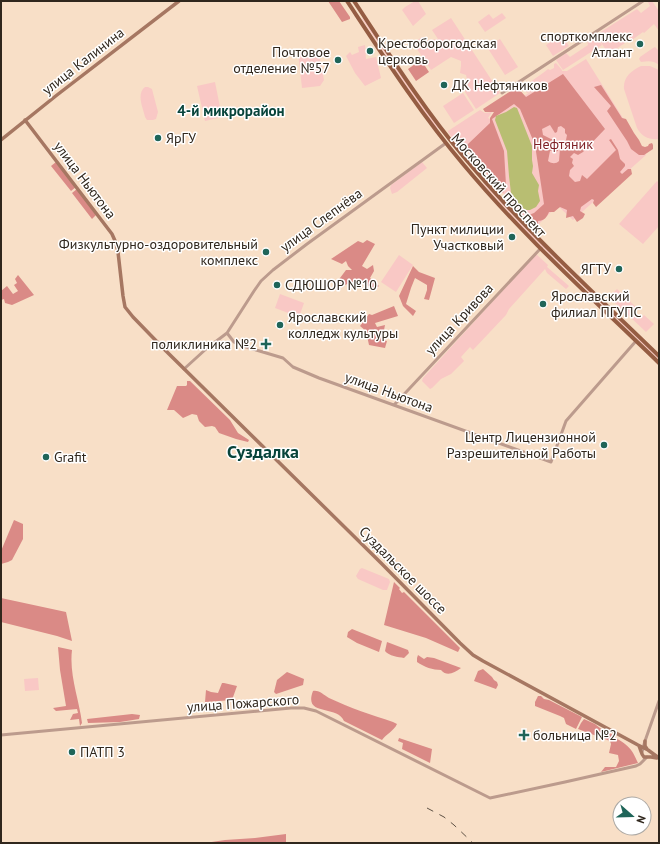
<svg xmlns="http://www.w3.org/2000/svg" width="660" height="844" viewBox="0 0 660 844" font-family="'PT Sans',sans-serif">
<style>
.green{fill:#f9c8c5}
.forest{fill:#da8a86;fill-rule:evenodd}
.water{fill:#b8be72}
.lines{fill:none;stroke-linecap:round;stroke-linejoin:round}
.tertiary{stroke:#bc9b8d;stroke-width:3}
.secondary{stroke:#a67762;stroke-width:3.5}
.primary{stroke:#955d43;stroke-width:4}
.rail{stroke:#5f5245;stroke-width:1;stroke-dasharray:7 7;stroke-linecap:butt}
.poi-dot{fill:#1f6559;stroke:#fff;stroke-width:1.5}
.labels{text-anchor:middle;stroke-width:3;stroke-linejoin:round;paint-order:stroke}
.poi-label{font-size:14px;fill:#30271d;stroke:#fff;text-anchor:start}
.street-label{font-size:14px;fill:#30271d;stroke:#fff}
.park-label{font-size:14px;fill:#802227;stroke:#fff}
.neighbourhood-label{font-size:15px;font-weight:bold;fill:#08443b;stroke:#fff}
.district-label{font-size:18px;font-weight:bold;fill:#08443b;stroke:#fff}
</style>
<rect width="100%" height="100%" fill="#f8dfc7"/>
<!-- green -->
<path class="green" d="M415,1H418L426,14L413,26L402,10L405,7Z
M649,1H652L659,11V31L654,24L644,33L643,32L632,40L626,32L620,36L625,43L616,49L619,54L612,59L596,35L637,9L641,13L650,6L648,2Z
M502,13L506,18L485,32L478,22L489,14L493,19Z
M363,18L408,86L438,128L437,129L407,87L362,19Z
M451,18L500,93L476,109L465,92L468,84L466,75L460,73L461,66V61L451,57L431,70L413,43L422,37L425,41L438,39L432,30Z
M561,35L569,46L553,56L546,45Z
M595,35L602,45L563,70L556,60L566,53L570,57L588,45L587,40Z
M500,39L518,67L505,75L487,47Z
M365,45L366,59L376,57L381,78L365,86L355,73L346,56L350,52L352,55L359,52L358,47Z
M655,47L659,51V65C653,60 648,61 641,62L639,59L640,57L653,48Z
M298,52C303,52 310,50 315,52C321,55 323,73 324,80L320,86L302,88Z
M586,59L646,155L573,220L559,207L552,211L535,228L519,212L463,146L460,149L448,132V131L480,110L485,113L492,112L488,118L490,119L530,92L527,93L523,86H526C533,79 541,75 548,69L550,70L554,68V64L556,63L562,70V71H567Z
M641,66H650L659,70V139C649,140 642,137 637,128L624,89C623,77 631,71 641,66Z
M215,82L222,117L205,121L197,86Z
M145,87H148L152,89L153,93L158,112L156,119L153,120H147L145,117C143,108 136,94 145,87Z
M463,93L474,110L454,123L443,106Z
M422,162L427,168L397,192L392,194L390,188L391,185Z
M657,181L659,183V226L643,244L619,224Z
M482,183H483L528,231L659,358V360L527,232Z
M536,254L548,265L547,267L569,286L566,289L547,273L545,269L509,309L506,315L473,350L470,347L461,357L464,361L451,374L441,379L432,388L430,389L422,381L423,378Z
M399,255L413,265L396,292L381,282Z
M617,289L636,307L632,312L640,319L644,315L654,324L646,332L609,297Z
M280,294L304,303L299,317L275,308Z
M362,568L389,579L390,582L387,590H383L358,579L356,576L360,569Z
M38,678L39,690L25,691L24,679Z"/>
<!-- forest -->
<path class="forest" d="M328,1H339L350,17V19L342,22Z
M421,60L429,72L416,81L408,69Z
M563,74L605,129L583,152L578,155L574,153L570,157L573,159L572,163L574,166L570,170L569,176L575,182L580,181L582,175L587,179L616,150L609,140L611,139L618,150L620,159L625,164V166L620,172L622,174L628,169H631L632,174L596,207L593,203L594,200L592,199L581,207L580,211L585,214L583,218L577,222L573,216L566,218L567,210L560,207L554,212H549C547,217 544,221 538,221V225L537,227L526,216L534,213L544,204L535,145L520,109L514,104L492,119L504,151L506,185L503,193L493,183L489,175L482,169L475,158H472L467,145L490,123V118L494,112H485L483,109L517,87L526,97ZM550,125L555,133L557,132L558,127L561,126L565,129V133L567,135L566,140L570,144L569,148L564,150L560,148L559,161C556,164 552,164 548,161L550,151L553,150L555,152L558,151V145L553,139H551L543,135L542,129Z
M601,85L622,118L626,119L634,133L639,140L642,146L645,147L648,146L649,144L652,143L653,145V149L644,155H639L631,149L627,141L607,111L611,106L594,87Z
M56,162L76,187L71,191L51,166Z
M77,189L96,215L92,219L72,193Z
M367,240L375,244L362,266L367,269L373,265L374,271L370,278L379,286L375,289L362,283L361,279L342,286L337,282L346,270H352L348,266L346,261L342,264L331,259L358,241L363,243Z
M413,266L419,272L435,278L429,300L424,299L427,290V285L415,278L411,288L406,304L416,311L413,316L403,306L399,296Z
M18,275L34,295L12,305L5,303L4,299L1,300V291L7,286L13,294L18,291L14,285L17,283L15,279Z
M394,306L398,316L375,323L377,327L385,325L382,340L387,341L385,348L369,345L366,331L360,326L369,314L372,315Z
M187,381H190L230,420L238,433L249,440L248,442L236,439L219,433L215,427L212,426L205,427L199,421L197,415L192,414L183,418L174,410H167L177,386H186L187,385Z
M14,520L23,524V539L12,560L8,562L1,564V551Z
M394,582L400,588L399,589L402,593L404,592L460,648L458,652L426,638L384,625Z
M1,598L66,612L72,641L57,636L1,622Z
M352,629L382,641L379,652L357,643L347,637L348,632Z
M387,642L408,650L409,653L404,658C398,657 389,656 385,651Z
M58,647L72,650C69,675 79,699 82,723L80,726L79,719L70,720L73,714L78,713L77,709L56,711L53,708L66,706L60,670Z
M418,655L424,659L427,657L434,658L461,668C454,673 447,677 441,670C433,670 424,667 417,662V658Z
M483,669L492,677L494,680L497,682L498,685L496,689L474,681L478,671Z
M287,672L304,679L303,685L276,694L274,692L277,680Z
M222,683H224L237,686L232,700L205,702L206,690L211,692L218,693Z
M313,691C320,690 323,695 329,698C350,708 372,715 393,722L397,724C394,731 386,734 382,740L344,721C337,704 303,717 313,691Z
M538,696H541L544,699L549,700L582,717L576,729L566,724L564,718L560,716L535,706V702Z
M132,714L140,715L139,719L120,722L88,723L87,719Z
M584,719L595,724L600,728L615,736L616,738C629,746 632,749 638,763L601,772L605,767H616L619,761L618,755L609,753L611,744L610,741L578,729L581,723Z
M399,738L432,749L430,763L402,749L403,743L398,741Z
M286,834V843H205L225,840L255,838Z"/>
<!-- water -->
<path class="water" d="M514,107L517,108L532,146V160L533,166L532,173L539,185L538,191L540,201L536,207L530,210H526L520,206L511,193L509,176L507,151L495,120L496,116L506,112Z"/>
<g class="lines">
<!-- tertiary -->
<path class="tertiary" d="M502,93L643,1
M227,333L234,342L239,345L283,358L293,367L319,378L551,462L566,421L636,341
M184,369L206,349L227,333L254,291L261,281L273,270L307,244L446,143
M394,405L541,248
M1,735L291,708H304L316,711L490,798L565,782L636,766L640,764L647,757
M642,752L645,741L659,701"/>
<!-- secondary -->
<path class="secondary" d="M25,120L112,234L116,243L118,252L123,296L125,307L133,317L166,351L381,563L460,643L473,655L483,661L638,745L648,750L659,758
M1,140L57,95L179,1
M645,741V746L647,749
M639,746C641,750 641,754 644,757H651L657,758"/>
<!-- primary -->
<path class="primary" d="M347,1C384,57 420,113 463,164C523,236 592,298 659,363
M354,1C389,54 423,108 464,157C523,228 592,291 659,356"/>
<!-- rail -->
<path class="rail" d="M427,808L444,817L454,825L473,843"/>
</g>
<!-- markers -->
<g class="poi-dot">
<circle cx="640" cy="44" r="4"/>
<circle cx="370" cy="51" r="4"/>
<circle cx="338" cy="60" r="4"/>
<circle cx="444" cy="85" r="4"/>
<circle cx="158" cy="138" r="4"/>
<circle cx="512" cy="237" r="4"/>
<circle cx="266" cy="252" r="4"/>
<circle cx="619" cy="269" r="4"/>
<circle cx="277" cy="285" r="4"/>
<circle cx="543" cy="304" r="4"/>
<circle cx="280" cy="325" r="4"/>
<path d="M264 338h4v4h4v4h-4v4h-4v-4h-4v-4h4z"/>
<circle cx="604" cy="445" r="4"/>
<circle cx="46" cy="457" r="4"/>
<path d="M522 729h4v4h4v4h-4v4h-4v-4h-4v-4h4z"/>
<circle cx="72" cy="752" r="4"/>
</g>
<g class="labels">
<!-- poi labels -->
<g class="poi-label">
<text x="632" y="41" text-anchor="end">спорткомплекс<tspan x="632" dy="16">Атлант</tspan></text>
<text x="378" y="48">Крестоборогодская<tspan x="378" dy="16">церковь</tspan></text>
<text x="330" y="57" text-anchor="end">Почтовое<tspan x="330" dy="16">отделение №57</tspan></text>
<text x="452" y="90">ДК Нефтяников</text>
<text x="166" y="143">ЯрГУ</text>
<text x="504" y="234" text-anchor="end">Пункт милиции<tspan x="504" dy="16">Участковый</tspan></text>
<text x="258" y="249" text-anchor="end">Физкультурно-оздоровительный<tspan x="258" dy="16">комплекс</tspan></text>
<text x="611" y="274" text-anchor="end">ЯГТУ</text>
<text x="285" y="290">СДЮШОР №10</text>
<text x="551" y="301">Ярославский<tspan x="551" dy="16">филиал ПГУПС</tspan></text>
<text x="288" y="322">Ярославский<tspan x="288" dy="16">колледж культуры</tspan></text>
<text x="257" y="349" text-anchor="end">поликлиника №2</text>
<text x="596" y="442" text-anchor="end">Центр Лицензионной<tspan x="596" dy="16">Разрешительной Работы</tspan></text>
<text x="54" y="462">Grafit</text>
<text x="533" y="740">больница №2</text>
<text x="80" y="757">ПАТП 3</text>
</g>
<!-- street labels -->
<g class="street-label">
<text transform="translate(83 61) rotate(-38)" y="5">улица Калинина</text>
<text transform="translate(85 180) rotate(53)" y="5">улица Ньютона</text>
<text transform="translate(499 185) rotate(48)" y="5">Московский проспект</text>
<text transform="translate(321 220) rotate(-36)" y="5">улица Слепнёва</text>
<text transform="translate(459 319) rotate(-47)" y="5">улица Кривова</text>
<text transform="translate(389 392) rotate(20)" y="5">улица Ньютона</text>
<text transform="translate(403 570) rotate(45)" y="5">Суздальское шоссе</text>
<text transform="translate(243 703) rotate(-4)" y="5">улица Пожарского</text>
</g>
<!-- park labels -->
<g class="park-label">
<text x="563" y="149">Нефтяник</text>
</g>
<!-- neighbourhood labels -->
<g class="neighbourhood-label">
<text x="231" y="116">4-й микрорайон</text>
</g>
<!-- district labels -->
<g class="district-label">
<text x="263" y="458">Суздалка</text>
</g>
</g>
<!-- border -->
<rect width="660" height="844" fill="none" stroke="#30271d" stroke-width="4"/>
<!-- north arrow -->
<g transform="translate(632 816) rotate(110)"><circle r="19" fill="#ffffff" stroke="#aca9a5"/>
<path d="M0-3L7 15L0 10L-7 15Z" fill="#1f6559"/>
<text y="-6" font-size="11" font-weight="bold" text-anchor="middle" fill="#30271d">N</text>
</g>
</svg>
